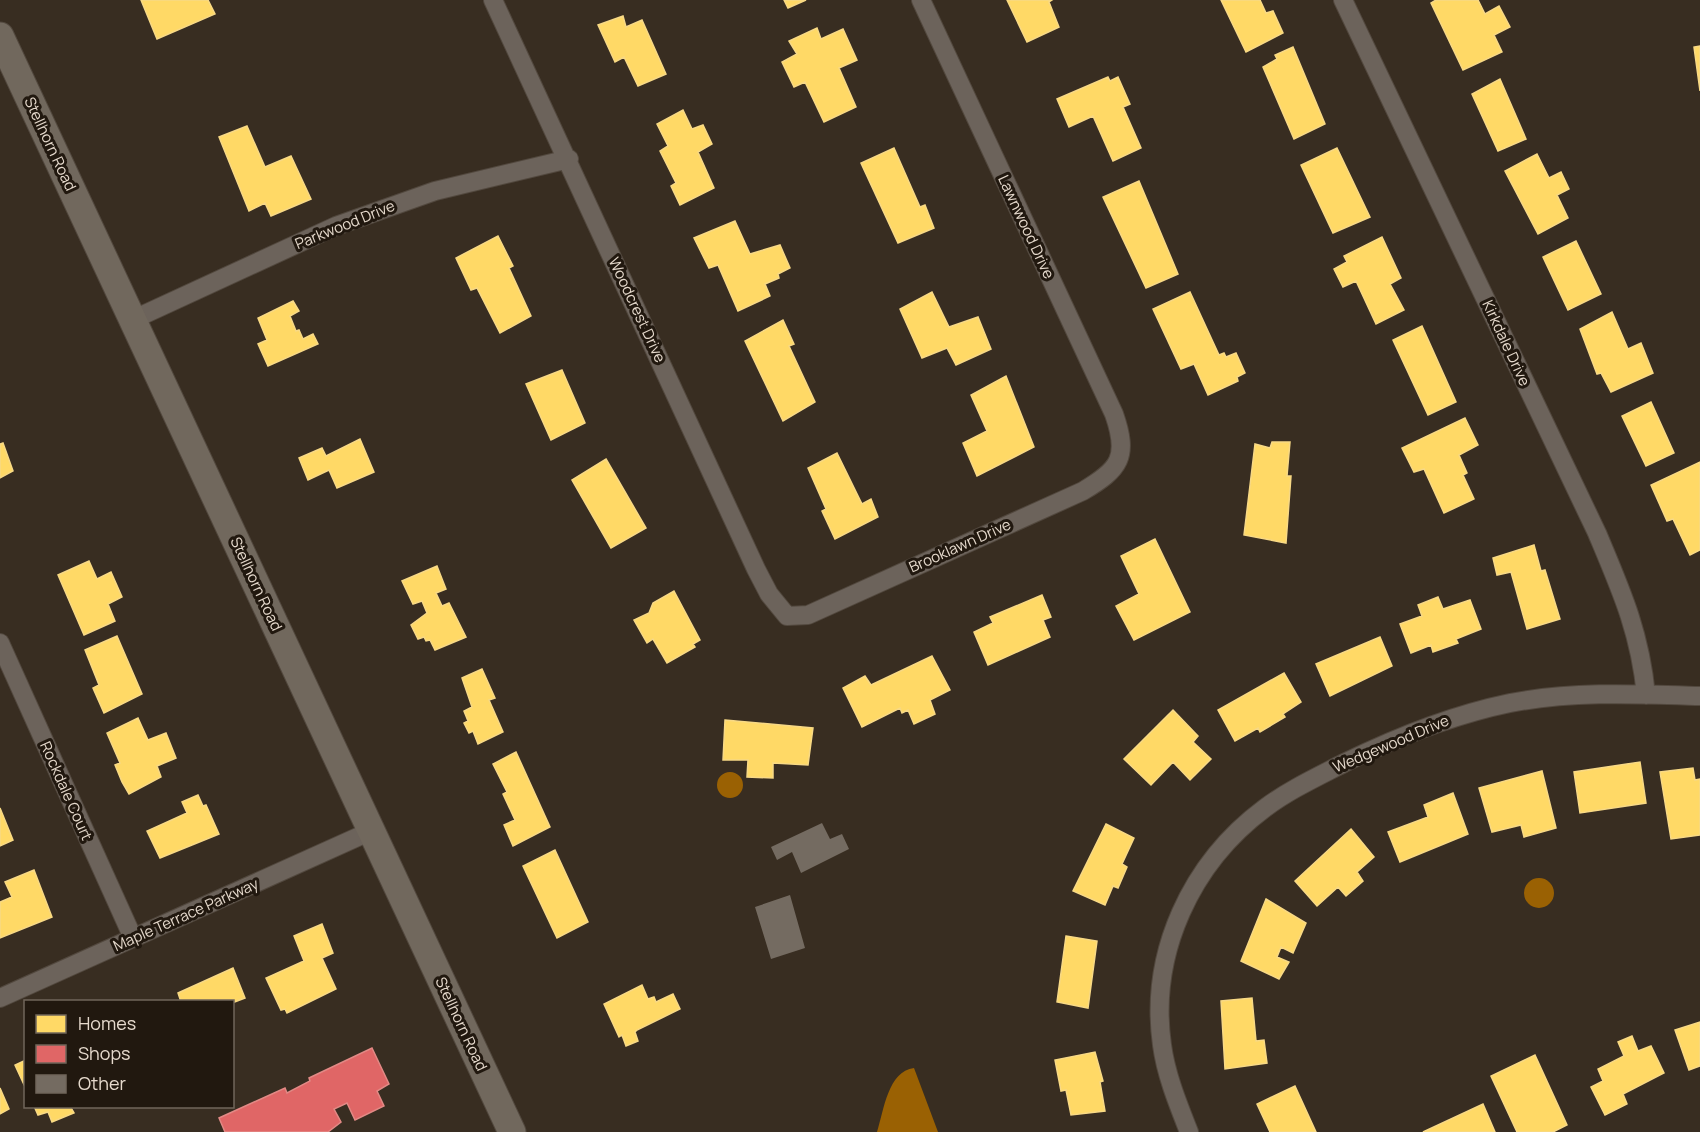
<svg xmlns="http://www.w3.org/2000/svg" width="1700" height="1132" viewBox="0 0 1700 1132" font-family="Manrope,sans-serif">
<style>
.water{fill:#9a6103}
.homes{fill:#ffd966;stroke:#f8d985;stroke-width:1.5}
.shops{fill:#e06666;stroke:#e28985;stroke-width:1.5}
.building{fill:#746b61}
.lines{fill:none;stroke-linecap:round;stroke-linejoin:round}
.minor-casing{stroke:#52483e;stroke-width:20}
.secondary-casing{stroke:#52483e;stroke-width:29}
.minor{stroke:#6c635b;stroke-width:18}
.secondary{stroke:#71685d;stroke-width:27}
.labels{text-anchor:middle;stroke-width:6;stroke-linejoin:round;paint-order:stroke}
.street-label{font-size:15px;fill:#e6dacd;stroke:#21180f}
</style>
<rect width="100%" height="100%" fill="#382d21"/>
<!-- water -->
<path class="water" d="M717 785a13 13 0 1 1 26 0a13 13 0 1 1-26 0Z
M1524 893a15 15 0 1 1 30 0a15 15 0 1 1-30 0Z
M914,1068L938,1132H877C884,1110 888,1071 914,1068Z"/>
<!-- homes -->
<path class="homes" d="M141,0H208L215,14L157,39Z
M784,0H806L788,8Z
M1007,0H1052L1049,2L1059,27L1027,42Z
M1221,0H1260L1266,13L1273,11L1283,33L1246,52Z
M1436,0H1478L1485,14L1499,6L1510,27L1494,35L1502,52L1463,70L1431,3Z
M623,16L626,27L642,20L666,74L638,86L624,57L615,62L598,25Z
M817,28L821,39L843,29L857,60L839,68L856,107L824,122L805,82L794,87L782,62L797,54L789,41Z
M1700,46V91L1694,47Z
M1293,47L1325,124L1294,139L1263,67L1277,59L1275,55Z
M1108,77L1110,81L1118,77L1130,104L1123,107L1141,148L1113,161L1093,116L1069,127L1057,99Z
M1500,79L1526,139L1498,151L1472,94Z
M683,110L692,129L703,125L712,144L698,152L714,188L680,205L671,186L676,183L660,151L668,146L657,124Z
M247,126L265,167L291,156L311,199L271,216L265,203L249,211L219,137Z
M894,148L920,207L925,205L934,228L898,243L861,163Z
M1337,148L1370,217L1333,233L1301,165Z
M1537,154L1549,178L1561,172L1569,189L1557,195L1568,218L1538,234L1505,171Z
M1139,181L1178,274L1146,288L1103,197Z
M735,221L750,254L780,245L790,268L778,274L779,278L765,284L770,296L738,311L718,265L709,268L694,238Z
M498,236L513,266L509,268L531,316L500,333L477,288L471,290L456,258Z
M1382,237L1401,278L1390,284L1404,310L1376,324L1356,281L1343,287L1334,269L1347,262L1344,256Z
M1576,241L1601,294L1568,310L1543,257Z
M932,292L949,327L978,317L991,349L956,365L947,348L922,358L900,309Z
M1190,292L1219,355L1224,353L1226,357L1236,353L1245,373L1237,377L1238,381L1208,395L1194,364L1181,369L1153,309Z
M293,301L299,311L290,316L296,331L299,330L303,339L313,334L318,344L268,366L258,344L267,340L258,318Z
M1612,312L1628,349L1641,343L1653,373L1611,392L1601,373L1597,374L1580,329Z
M783,320L794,344L789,346L815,402L783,421L745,341Z
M1422,326L1456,402L1428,415L1393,340Z
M562,370L585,423L551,440L526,384Z
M1006,376L1034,447L977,476L963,443L987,431L971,395Z
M1651,402L1674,453L1646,466L1622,416Z
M1465,418L1478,445L1459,455L1467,473L1463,475L1474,499L1444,513L1424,469L1414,472L1402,448Z
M360,439L374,472L337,488L329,470L308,480L299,458L322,448L326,456Z
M1272,442H1290L1287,476H1291L1286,543L1244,535L1255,444L1270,448Z
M3,443L13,471L0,478V444Z
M837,453L862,504L871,499L878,517L835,539L822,511L826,509L808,468Z
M606,459L646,528L611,548L572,480Z
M1700,462V550L1690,555L1673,519L1667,521L1651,485Z
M1155,539L1190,612L1134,640L1116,606L1139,594L1121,556Z
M1534,545L1541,571L1545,570L1560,619L1527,629L1511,572L1497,575L1493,558Z
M89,561L97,579L111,572L122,597L108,604L115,621L84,635L58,575Z
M437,566L446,589L436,593L442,606L449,603L466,637L435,650L430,640L426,641L424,637L418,639L411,625L427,613L422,601L413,604L402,581Z
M674,591L700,640L693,644L695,647L667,663L653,639L647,643L634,620L649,613L653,603Z
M1042,595L1051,617L1043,620L1050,637L988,665L974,632L993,623L990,617Z
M1438,597L1443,609L1470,600L1481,629L1456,639L1458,643L1433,652L1431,645L1411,653L1400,624L1422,616L1418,605Z
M117,636L142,694L104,713L93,688L99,685L85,650Z
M1380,637L1392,666L1330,696L1316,664Z
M932,656L950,690L930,700L935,714L914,724L908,710L902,713L900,708L862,727L843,688L865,676L871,685Z
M482,669L495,698L489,700L503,732L478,744L473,731L469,733L464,723L468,721L464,711L472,707L462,678Z
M1284,673L1301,702L1283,714L1285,717L1260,732L1258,728L1235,741L1218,710Z
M1173,710L1198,736L1193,742L1211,759L1190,780L1173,762L1151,785L1124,759Z
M138,718L148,740L166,733L176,758L157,766L161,777L129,794L122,782L115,765L120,763L107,733Z
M725,720L813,728L808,765L773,763V778L747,777L748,760H723Z
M516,752L550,827L513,846L504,825L515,820L503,794L507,792L493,764Z
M1640,762L1646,803L1580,813L1574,772Z
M1693,768L1695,780L1700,779V835L1671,839L1660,772Z
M1542,771L1556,828L1524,837L1521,825L1492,832L1479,788Z
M1453,793L1468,834L1400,862L1388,832L1428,817L1424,805Z
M198,795L203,806L206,805L219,834L160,858L147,831L187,813L182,802Z
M0,808L13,840L0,846Z
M1106,824L1134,838L1122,864L1127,867L1118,888L1113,886L1105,905L1073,891Z
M1351,829L1374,857L1357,872L1363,881L1346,896L1338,887L1317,906L1295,881Z
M555,850L588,922L557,938L523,866Z
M34,870L52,917L0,938V902L12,897L5,882Z
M1266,899L1306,923L1293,953L1281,947L1277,957L1289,962L1279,979L1241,961Z
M322,924L333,953L322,958L336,989L287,1013L285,1009L281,1010L266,978L304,961L294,936Z
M1066,936L1097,941L1088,1008L1057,1002Z
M233,968L245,998L232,1003L181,1002L178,993Z
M642,985L648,999L654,997L656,1002L673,994L680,1009L637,1030L635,1032L638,1041L626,1046L622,1035L619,1037L604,1004Z
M1252,998L1256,1041L1264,1040L1267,1063L1225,1069L1221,1001Z
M1700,1022V1066L1689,1070L1675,1030Z
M1632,1036L1638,1051L1651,1046L1664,1073L1623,1094L1627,1104L1605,1115L1591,1087L1603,1081L1598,1069L1624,1056L1618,1042Z
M1095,1052L1103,1081L1100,1082L1105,1111L1071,1115L1066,1090L1061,1091L1055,1060Z
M1535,1055L1567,1125L1553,1132H1517L1491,1076Z
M26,1060V1089L15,1065Z
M1295,1086L1316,1132H1270L1257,1104Z
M0,1088L9,1109L0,1114Z
M1483,1104L1495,1132H1423Z
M34,1106H70L74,1113L52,1122L48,1112L38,1115Z"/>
<!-- shops -->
<path class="shops" d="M372,1048L389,1084L377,1091L384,1106L355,1120L347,1103L334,1109L341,1122L328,1132H225L219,1118L285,1088L287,1093L310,1081L309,1078Z"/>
<!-- building -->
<path class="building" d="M822,823L830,839L842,834L849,849L801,873L792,852L777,860L771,847Z
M790,895L805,948L771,959L755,907Z"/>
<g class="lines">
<defs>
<path id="minor" d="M493,0L756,569L769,594L787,616L808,615L1083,491C1120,469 1129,457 1114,414L921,0
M1343,0L1597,533C1621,590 1640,632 1646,695
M132,320L336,226L435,191L569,159
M0,643L133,938
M0,998L371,831
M1189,1132C1178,1104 1166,1075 1162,1045C1149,953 1191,863 1265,808C1289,790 1317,777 1344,763C1397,737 1452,715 1510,703C1572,691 1637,694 1700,696"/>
<path id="secondary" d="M0,36L512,1132"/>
</defs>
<!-- minor casing -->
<use href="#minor" class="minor-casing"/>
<!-- secondary casing -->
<use href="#secondary" class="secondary-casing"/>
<!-- minor -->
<use href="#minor" class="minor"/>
<!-- secondary -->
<use href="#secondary" class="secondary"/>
</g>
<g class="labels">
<!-- street labels -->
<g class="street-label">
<text transform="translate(50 144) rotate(65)" y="5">Stellhorn Road</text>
<text transform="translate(345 225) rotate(-22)" y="5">Parkwood Drive</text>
<text transform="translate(1026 227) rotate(65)" y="5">Lawnwood Drive</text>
<text transform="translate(637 310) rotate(65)" y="5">Woodcrest Drive</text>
<text transform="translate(1506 343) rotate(65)" y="5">Kirkdale Drive</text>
<text transform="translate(960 546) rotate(-24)" y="5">Brooklawn Drive</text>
<text transform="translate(256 584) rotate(65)" y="5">Stellhorn Road</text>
<text transform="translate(1391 744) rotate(-23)" y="5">Wedgewood Drive</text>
<text transform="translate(66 791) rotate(66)" y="5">Rockdale Court</text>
<text transform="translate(186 915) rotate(-24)" y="5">Maple Terrace Parkway</text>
<text transform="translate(461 1024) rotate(65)" y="5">Stellhorn Road</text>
</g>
</g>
<!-- legend -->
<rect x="24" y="1000" width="210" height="108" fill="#21180f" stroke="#70665b" stroke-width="1.5"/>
<rect x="36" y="1015" width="30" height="18" fill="#ffd966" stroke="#70665b" stroke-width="1.5"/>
<text x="78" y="1030" font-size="18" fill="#e6dacd">Homes</text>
<rect x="36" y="1045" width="30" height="18" fill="#e06666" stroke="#70665b" stroke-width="1.5"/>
<text x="78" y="1060" font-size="18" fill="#e6dacd">Shops</text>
<rect x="36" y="1075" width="30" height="18" fill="#746b61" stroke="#70665b" stroke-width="1.5"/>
<text x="78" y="1090" font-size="18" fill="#e6dacd">Other</text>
</svg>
